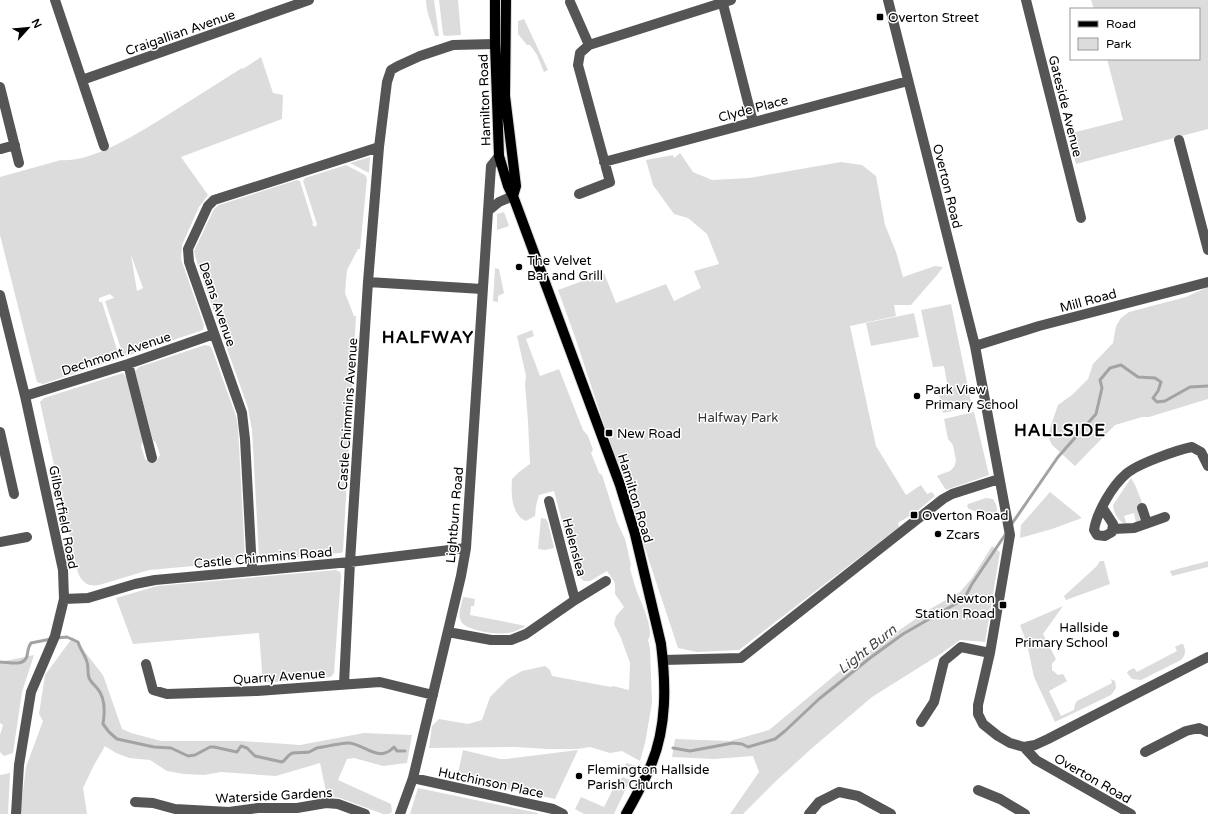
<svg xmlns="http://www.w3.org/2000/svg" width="1208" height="814" viewBox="0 0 1208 814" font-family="'Varela Round',sans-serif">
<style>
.green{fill:#dcdcdc;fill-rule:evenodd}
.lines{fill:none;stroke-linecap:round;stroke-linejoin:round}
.stream{stroke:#a3a3a3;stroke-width:3}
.major-casing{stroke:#dbdbdb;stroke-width:12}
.minor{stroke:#555;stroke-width:10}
.major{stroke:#000;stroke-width:10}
.poi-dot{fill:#000;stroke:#fff;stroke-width:1.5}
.labels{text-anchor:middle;stroke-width:3;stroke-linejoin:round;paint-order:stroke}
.poi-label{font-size:13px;fill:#000;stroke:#fff;text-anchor:start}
.street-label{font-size:13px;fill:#000;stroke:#fff}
.park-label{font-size:13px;fill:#333;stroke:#fff}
.water-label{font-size:14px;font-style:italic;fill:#444;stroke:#fff}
.district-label{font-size:17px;font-weight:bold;letter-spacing:1px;fill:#000;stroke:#fff}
</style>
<rect width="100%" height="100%" fill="#fff"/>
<!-- green -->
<path class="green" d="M426,0H434L439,36H435C432,24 426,12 426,0Z
M439,0H458L461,35L445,36L443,34Z
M1091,0H1208V129L1076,164L1068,134L1123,120L1107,59H1199V9H1094Z
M524,19L548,70L544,72L537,55L530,45H527L518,34V21Z
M261,57L273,93L283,95L282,119L181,157L208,195L199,207L182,245L181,259L204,325L203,330L126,356L123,355L105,301L114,298L110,294L99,298V302H102L119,356L118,359L43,384L37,382L0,235V177L61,160C95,163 148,127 177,109C199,95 220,82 242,68L243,69ZM131,255L143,288L137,291Z
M680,153L693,172L712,180L749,178L841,162L862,165L876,176L885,225L896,252L903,277L935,266L943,267L937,275L911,305H894L896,316L850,326L876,446L906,495L921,485L927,494L932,492L935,496L916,512L898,523L899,527L739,650L697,652L678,648L575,337L558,290L604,273L616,303L666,284L674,301L701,288L694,271L719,264L707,234L688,218L674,214L653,185L646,160L673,155L674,158Z
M370,157L369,173L350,163Z
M346,165L365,175L367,179L360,249H358L347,270L345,293L354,316H356L343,551L341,553L263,560L259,556L252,430L248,408L198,266L194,251L214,209L219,205L297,180L300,181L313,223L312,225L316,227L317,224L303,181L305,178Z
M504,212L509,226L497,230V214Z
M495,268L499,269L504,293L498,296V302L493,301Z
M1208,287V399L1149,417H1142L1115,425L1075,466L1052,445L1048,436L1051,425L1058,405L1072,395L1088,379L1093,364L1113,343L1116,326L1121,318L1129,312L1186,297Z
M951,304L972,407L943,413L938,390L948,388L944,366L933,367L921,310Z
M914,313L919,337L871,346L866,323Z
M532,330L534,336L526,339L540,376L559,369L583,430L588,436L593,450L591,453L599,473L602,475L617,522L625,539L631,565L630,568C632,576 634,584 637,592C641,602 655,631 648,640L650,649L652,703L645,743L640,761L622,751L610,753L590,747L577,749H547L515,747L429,748L432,726L439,719L468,724L482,720L490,697L508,679L522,671L545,666L550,670L552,676L611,687L613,686L629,690L630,663L621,638L614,624L616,616L624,607L615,594V583L607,571L590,581H584L576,574L554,491L539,495L536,506L535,516L526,521C511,515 511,493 512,479L519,472L530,464L528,421L525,384L526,376L517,336Z
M205,345L210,346L212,349L236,416L238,427L245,557L238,562L149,570L99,585C88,587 83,583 78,573L40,402L44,398L123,373L127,378L143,441L141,446L145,459L150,463L156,462L160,455L156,443L153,440L135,371L139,367Z
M974,412L989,475L946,490L937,476L939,475L950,471L954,467L956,461L953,445L948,439L944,419Z
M1131,478L1135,485L1142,502L1137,507L1140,520L1136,523L1134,513L1124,516L1127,525C1118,521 1114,514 1113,505Z
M1050,492L1082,518L1052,529L1020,538L1021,525Z
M986,498L993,499C996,503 999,511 996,516L990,517L969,509L967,506L968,504Z
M541,518L546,519L548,523L554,548L545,550L538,549Z
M992,546L1000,552L985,642L960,640L939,655L872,697L811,749L776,781L743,814H730L759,772L753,756L714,759L672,757L675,739L730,741L769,730L840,671L930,609L960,592L972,578Z
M1100,561H1104L1110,584L1066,600L1064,596L1097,566Z
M1208,561V567L1172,576L1170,571Z
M336,570L340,572L341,576L334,673L331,677L263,683L259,633L133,644L116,598L157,586Z
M463,597L475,599L474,606H471L470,615L526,626C520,629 515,632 508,633C498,635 465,631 461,621C457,614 462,604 463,597Z
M1063,606L1043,634L1056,659L1052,664V670L1058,675L1063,674L1067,681L1049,691L1061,716L1074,710L1075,704L1077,701L1112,683L1111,679L1115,681L1116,688L1111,695L1055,722L1034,677L1027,644L1020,625Z
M73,637L103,675L122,729L131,733L161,741H242L300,745L364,733L412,735L407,763L383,766L354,758L347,759L338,780L391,804L392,812L389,814H383L340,798L327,796L320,763L276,776L221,772L204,775L184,774L167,771L150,760L129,758L116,753L105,746L94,765L83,788L87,814H20L26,767L43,721L39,714L45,675Z
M1181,644H1183C1186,650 1186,655 1181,660L1141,680L1132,679L1127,673L1128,671L1134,668L1137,672L1177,651L1175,647Z
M34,655L22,692L13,753L4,756L0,752V735L3,725L0,723V662Z
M463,750L500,759H507L578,750L555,799L457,778Z
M626,763L637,766L632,778L623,771Z
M10,773L8,814H0V775Z
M623,777L630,780L614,814H584L575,809L581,797L604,807L617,781Z
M418,788L538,813V814H410Z"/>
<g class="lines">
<!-- stream -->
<path class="stream" d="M1011,525L1058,457L1096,414L1102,388L1100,380L1110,368L1121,365L1138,377L1155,378L1161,382L1158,391L1153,398L1157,402L1165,401L1190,387L1208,386
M56,638L67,637L78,642C80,649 85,655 87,662C89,667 87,673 89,678C91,682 93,684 97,688C105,697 105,712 103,724L109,732L117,739L154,747L171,748L188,756L195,755L210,747H214L237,752L241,746L247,748L255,756L282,762C286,760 288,754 293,753C298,752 304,753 309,752C312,751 314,749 317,748C323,747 342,743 348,743C364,743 378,764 394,747L397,751H405
M0,662C9,662 24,667 27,656C28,651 28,647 31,643L51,639
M673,748L690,751L733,743L742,744L748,747L775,739L785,731L819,699L870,658L903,634L964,599L972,584L1007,532"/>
<defs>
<path id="major" d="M495,0V44L499,156L508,186L513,196L620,485L635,534L661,644C666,684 667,727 651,765C644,782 635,798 626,814
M506,0L505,96L516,186L513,196"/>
</defs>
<!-- major casing -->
<use href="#major" class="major-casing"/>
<!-- minor -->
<path class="minor" d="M55,0L104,146
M722,0L753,122
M888,0L975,346L1010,535L990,653L978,705V714L983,724L998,736L1010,743L1024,747L1036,760L1131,814
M1026,0L1081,218
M570,2L589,45
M82,80L309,0
M0,87L19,163
M1179,140L1208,250
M1,149L15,145
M604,162L908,81
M579,194L610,182L578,65L580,53L589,45L731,0
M488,211L491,166L499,156
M368,282L482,289
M0,295L25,396L63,570L64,599L55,636L31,692L19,765L16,814
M975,346L1039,326L1208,282
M128,364L152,458
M25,396L128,364L214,334
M0,432L14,494
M549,501L575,600
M1102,507L1113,524L1112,532L1105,536L1097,535L1094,530C1097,512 1112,486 1126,474C1137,464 1177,450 1192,447L1201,452L1208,466
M1142,508L1147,523
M1113,529L1134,528L1165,517
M0,542L27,537
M252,570L245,439L242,413L189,262L188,249L208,206L214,200L379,147
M64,599L88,598L135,584L155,580L350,562L466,548
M448,632L491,640H511L526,634L575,600L606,581
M663,660L741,658L943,499L952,494L999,479
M146,664L153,690L167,694L257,691L380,682L433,695
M344,684L350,562L368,282L379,147L387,82L391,70L398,66L420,56L453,45L495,44
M921,722L934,702L944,661L961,647L990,653
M1024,747L1035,745L1048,739L1208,657
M1145,752L1186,731L1199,728L1208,732
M413,778L553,809L563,814
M978,790L1000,799L1025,814
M135,802L153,803L175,809L229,812L258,808H297L326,803L338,804L365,814
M400,814L413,778L423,736L461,576L466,548L488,211L499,202L513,196
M809,814L819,802L839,792L858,796L891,814"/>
<!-- major -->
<use href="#major" class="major"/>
</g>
<!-- markers -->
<g class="poi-dot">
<rect x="876" y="13" width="8" height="8" rx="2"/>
<circle cx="519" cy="267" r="4"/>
<circle cx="917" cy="396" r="4"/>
<rect x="605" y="429" width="8" height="8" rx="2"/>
<rect x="910" y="511" width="8" height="8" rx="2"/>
<circle cx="938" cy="534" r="4"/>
<rect x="999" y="601" width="8" height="8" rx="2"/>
<circle cx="1116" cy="634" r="4"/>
<circle cx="579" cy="776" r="4"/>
</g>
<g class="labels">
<!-- poi labels -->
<g class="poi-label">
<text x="888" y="22">Overton Street</text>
<text x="527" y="265">The Velvet<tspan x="527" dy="15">Bar and Grill</tspan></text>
<text x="925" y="394">Park View<tspan x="925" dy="15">Primary School</tspan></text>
<text x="617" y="438">New Road</text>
<text x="922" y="520">Overton Road</text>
<text x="946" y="539">Zcars</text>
<text x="995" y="603" text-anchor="end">Newton<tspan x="995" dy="15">Station Road</tspan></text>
<text x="1108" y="632" text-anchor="end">Hallside<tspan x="1108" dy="15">Primary School</tspan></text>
<text x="587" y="774">Flemington Hallside<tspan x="587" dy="15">Parish Church</tspan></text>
</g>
<!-- street labels -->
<g class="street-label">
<text transform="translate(180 32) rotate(-19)" y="5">Craigallian Avenue</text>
<text transform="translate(484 100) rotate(-92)" y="5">Hamilton Road</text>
<text transform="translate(1066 106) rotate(76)" y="5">Gateside Avenue</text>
<text transform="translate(753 108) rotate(-15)" y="5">Clyde Place</text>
<text transform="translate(948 186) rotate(76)" y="5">Overton Road</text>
<text transform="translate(1088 300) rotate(-15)" y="5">Mill Road</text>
<text transform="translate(218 304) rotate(71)" y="5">Deans Avenue</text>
<text transform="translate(116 353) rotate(-18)" y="5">Dechmont Avenue</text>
<text transform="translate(347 414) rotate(-86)" y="5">Castle Chimmins Avenue</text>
<text transform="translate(636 498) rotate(73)" y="5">Hamilton Road</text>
<text transform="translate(454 515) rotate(-85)" y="5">Lightburn Road</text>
<text transform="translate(64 517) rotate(79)" y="5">Gilbertfield Road</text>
<text transform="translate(575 547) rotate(75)" y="5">Helenslea</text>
<text transform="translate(263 557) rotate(-5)" y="5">Castle Chimmins Road</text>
<text transform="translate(279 676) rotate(-4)" y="5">Quarry Avenue</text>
<text transform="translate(1093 778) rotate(30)" y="5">Overton Road</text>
<text transform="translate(491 782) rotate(12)" y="5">Hutchinson Place</text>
<text transform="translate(274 795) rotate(-3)" y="5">Waterside Gardens</text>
</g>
<!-- park labels -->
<g class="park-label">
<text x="738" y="422">Halfway Park</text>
</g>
<!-- water labels -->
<g class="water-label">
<text transform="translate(867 649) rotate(-38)" y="5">Light Burn</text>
</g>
<!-- district labels -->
<g class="district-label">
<text x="428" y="343">HALFWAY</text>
<text x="1060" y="436">HALLSIDE</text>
</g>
</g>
<!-- legend -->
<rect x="1070" y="8" width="130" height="52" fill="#ffffff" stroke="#999999"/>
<rect x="1078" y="21" width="20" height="6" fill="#000000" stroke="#999999"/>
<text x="1106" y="28" font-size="12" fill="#000000">Road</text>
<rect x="1078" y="38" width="20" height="12" fill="#dcdcdc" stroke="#999999"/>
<text x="1106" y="48" font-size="12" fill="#000000">Park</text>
<!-- north arrow -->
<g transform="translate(28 28) rotate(63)" stroke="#ffffff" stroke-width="3" paint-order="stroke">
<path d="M0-3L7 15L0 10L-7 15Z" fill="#000000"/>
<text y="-6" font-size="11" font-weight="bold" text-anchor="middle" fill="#000000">N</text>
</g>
</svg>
